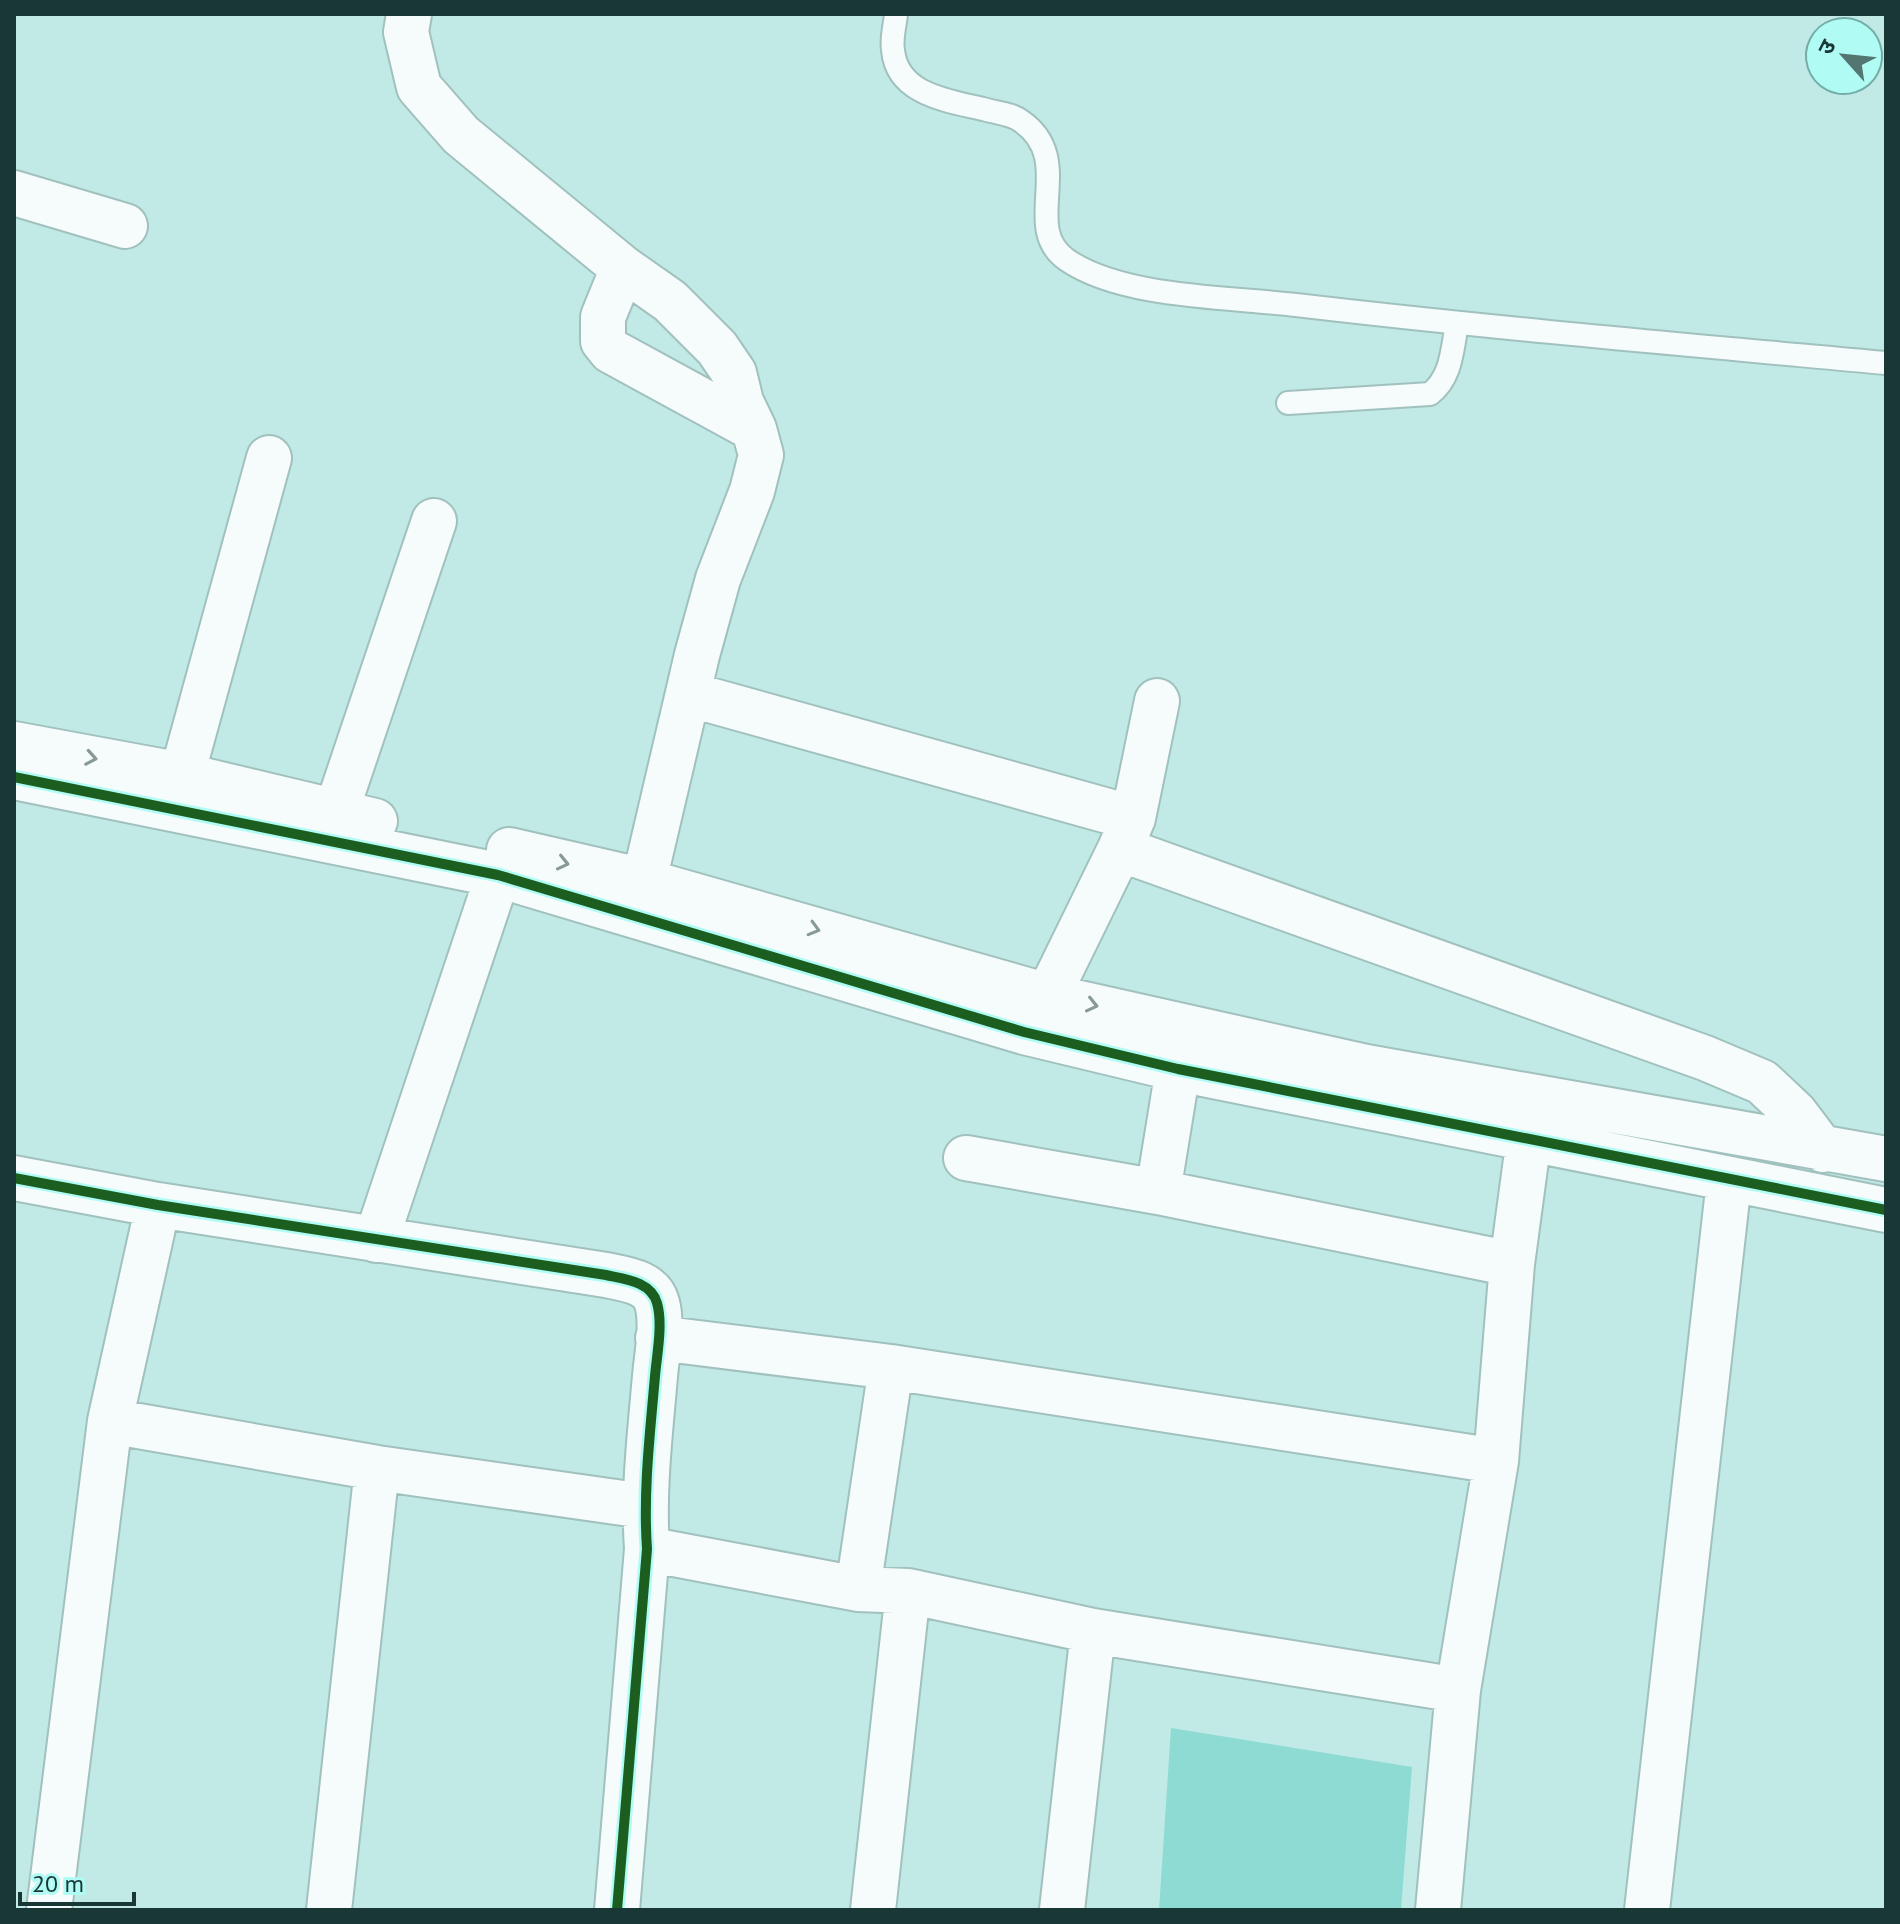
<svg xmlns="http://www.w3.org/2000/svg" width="1900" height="1924" viewBox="0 0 1900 1924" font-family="'PT Sans','Noto Sans Devanagari',sans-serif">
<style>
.green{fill:#8edbd4}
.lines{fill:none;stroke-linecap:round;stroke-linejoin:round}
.lane-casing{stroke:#a1c1be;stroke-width:26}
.street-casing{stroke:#a1c1be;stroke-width:48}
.lane{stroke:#f6fcfb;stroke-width:22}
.street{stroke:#f6fcfb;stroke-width:44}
.cycleway-casing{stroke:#b0fbf4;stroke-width:15}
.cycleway{stroke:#1b5e20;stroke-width:10}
.oneway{stroke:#879a98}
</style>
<rect width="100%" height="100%" fill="#c1eae6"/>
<!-- green -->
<path class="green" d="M1171,1728L1412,1767L1401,1910H1159Z"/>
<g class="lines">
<defs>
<path id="lane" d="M896,14C895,25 891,39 893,50C897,96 951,101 987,110C998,113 1012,114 1021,121C1078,160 1019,227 1067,260C1122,298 1229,297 1296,305C1492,328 1689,345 1886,363
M1288,403L1430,394C1452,377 1452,349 1457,324"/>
<path id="street" d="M409,14L406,32L419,87L461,135L623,268L670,301L717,348L734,373L741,402L754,429L761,455L752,491L718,579L697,655L644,881
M14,193L125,226
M623,268L603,317V341L611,351L754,429
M688,694L1133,818L1120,849L1705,1058L1762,1082L1795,1113L1823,1150
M14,744L182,775L375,821
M182,775L269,458
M14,777L498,875L1024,1032L1178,1069L1886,1210
M336,812L434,521
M1133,818L1157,701
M509,850L644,881L1048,996L1366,1067L1886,1159
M1032,1020L1048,996L1120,849
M966,1158L1158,1192L1512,1264
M14,1178L158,1205L606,1275C624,1279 651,1281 657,1303C663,1324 657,1354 655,1376C650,1434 643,1491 647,1549L617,1910
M1158,1192L1178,1069
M376,1240L498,875
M658,1338L891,1367L1496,1461
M110,1421L377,1468L644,1506
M647,1549L858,1589L908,1591L1093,1631L1458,1690
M858,1589L891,1367
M49,1910L110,1421L158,1205
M329,1910L377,1468
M873,1910L908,1591
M1062,1910L1093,1631
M1438,1910L1458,1690L1496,1461L1512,1264L1533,1108
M1647,1910L1729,1181"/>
</defs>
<!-- lane casing -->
<use href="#lane" class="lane-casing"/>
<!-- street casing -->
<use href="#street" class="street-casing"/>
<!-- lane -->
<use href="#lane" class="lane"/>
<!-- street -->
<use href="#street" class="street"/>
<defs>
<path id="cycleway" d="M14,777L498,875L1024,1032L1178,1069L1886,1210
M14,1178L158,1205L606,1275C624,1279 651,1281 657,1303C663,1324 657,1354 655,1376C650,1434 643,1491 647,1549L617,1910"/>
</defs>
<!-- cycleway casing -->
<use href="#cycleway" class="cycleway-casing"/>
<!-- cycleway -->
<use href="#cycleway" class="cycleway"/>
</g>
<!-- one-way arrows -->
<defs><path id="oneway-chevron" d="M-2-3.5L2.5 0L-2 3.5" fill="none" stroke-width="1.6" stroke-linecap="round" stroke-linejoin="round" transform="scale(2)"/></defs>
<g class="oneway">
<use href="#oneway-chevron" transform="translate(91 758) rotate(10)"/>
<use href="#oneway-chevron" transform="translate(563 863) rotate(13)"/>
<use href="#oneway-chevron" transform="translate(814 929) rotate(16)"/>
<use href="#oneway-chevron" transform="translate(1092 1005) rotate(13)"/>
</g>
<!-- border -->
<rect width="1900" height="1924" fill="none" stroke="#183735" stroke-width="32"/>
<!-- north arrow -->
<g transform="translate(1844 56) rotate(297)"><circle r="38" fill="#b0fbf4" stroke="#73ada8" stroke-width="2"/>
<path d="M0-6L14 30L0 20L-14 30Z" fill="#537673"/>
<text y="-12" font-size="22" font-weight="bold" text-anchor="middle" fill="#183735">उ</text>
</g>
<!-- scale -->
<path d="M20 1892v12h114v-12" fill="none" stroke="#183735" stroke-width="4"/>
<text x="32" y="1892" font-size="24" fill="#183735" stroke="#b0fbf4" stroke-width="6" paint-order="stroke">20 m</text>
</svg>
